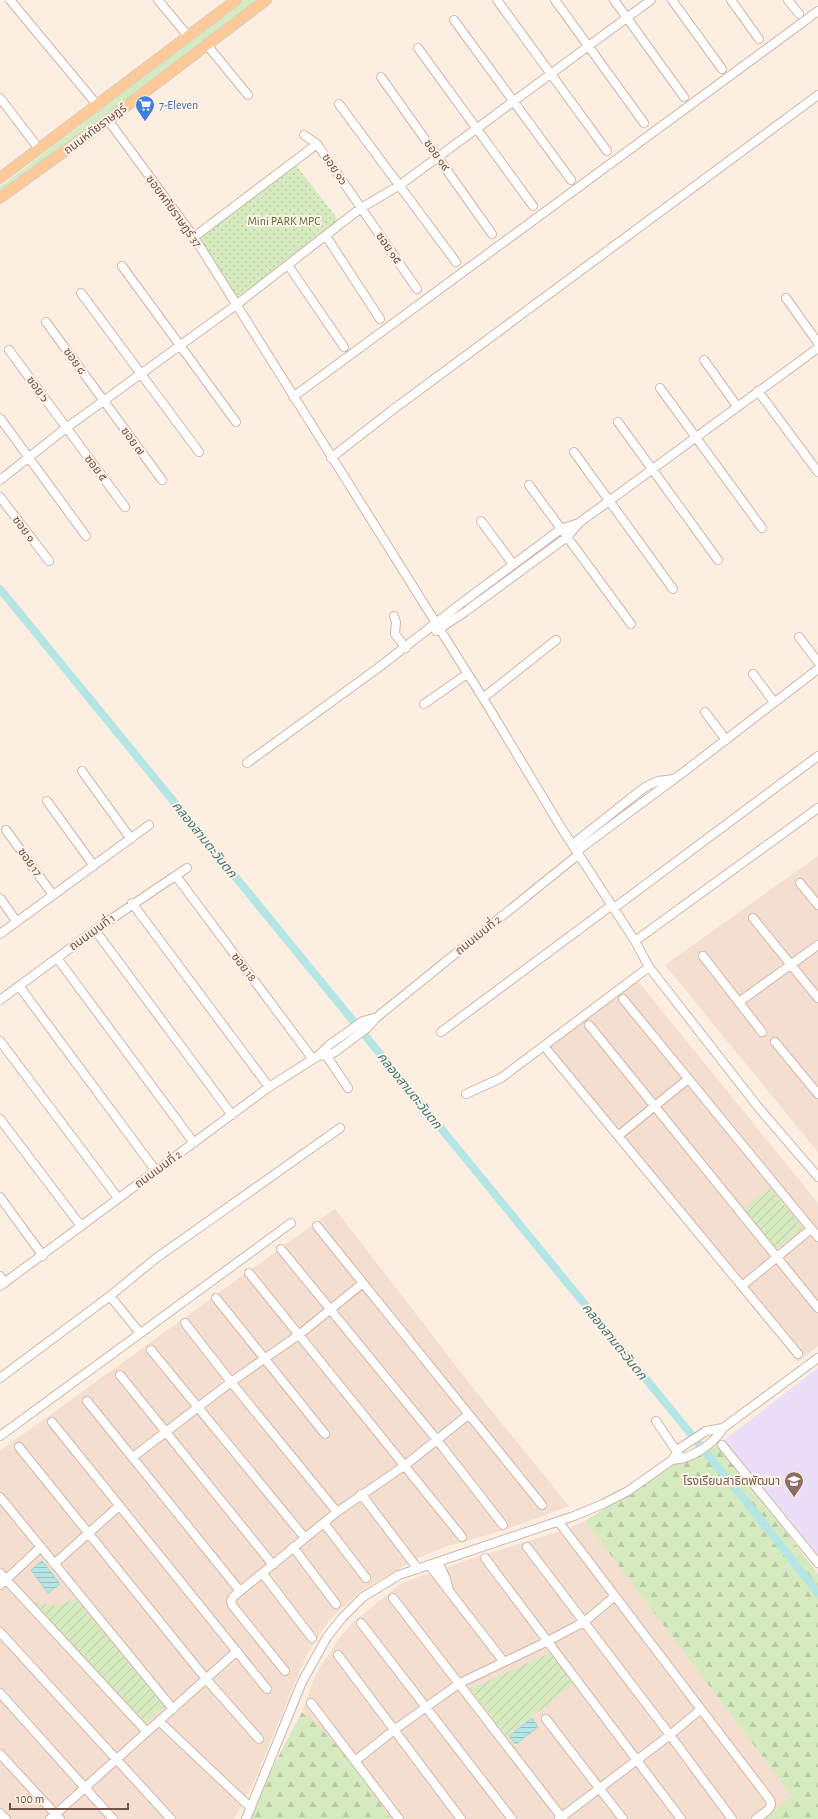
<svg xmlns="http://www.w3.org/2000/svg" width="818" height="1819" viewBox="0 0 818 1819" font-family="'Alegreya Sans','Noto Sans Thai',sans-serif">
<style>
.residential{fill:#f4decf}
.education{fill:#ebdef8}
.grass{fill:#d6eabf}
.forest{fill:url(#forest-firs)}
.park{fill:url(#park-dots)}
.garden{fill:url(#garden-furrows)}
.water{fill:url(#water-rules);stroke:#9bd7d8}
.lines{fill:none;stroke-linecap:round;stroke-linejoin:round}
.canal{stroke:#b5e6e6;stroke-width:8}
.minor-casing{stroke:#d0b6ab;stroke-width:10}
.major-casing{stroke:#d8cecb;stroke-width:12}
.minor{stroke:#fff;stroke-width:8}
.major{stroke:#fdc997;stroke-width:10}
.labels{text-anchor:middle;stroke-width:4;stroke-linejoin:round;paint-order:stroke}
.shop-label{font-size:12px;fill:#366cbe;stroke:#fff2e7;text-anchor:start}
.street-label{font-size:12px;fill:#745147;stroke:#fff2e7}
.park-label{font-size:12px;fill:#55743c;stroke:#fff2e7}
.education-label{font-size:12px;fill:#785e54;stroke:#fff2e7;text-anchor:end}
.water-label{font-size:13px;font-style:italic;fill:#3b787a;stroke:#fff2e7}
</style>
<defs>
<pattern id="forest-firs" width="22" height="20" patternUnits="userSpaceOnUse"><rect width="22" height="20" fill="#d6eabf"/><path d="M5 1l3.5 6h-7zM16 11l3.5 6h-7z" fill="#bbcaa6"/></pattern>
<pattern id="park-dots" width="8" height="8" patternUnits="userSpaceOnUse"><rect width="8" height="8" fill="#d6eabf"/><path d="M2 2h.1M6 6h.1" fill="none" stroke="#bbcaa6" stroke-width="1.8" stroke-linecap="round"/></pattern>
<pattern id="garden-furrows" width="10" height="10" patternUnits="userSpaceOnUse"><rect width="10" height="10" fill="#d6eabf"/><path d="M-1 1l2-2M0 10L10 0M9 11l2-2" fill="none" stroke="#bbcaa6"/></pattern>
<pattern id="water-rules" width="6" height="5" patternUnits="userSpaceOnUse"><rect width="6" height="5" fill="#b5e6e6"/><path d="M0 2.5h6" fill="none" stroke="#98bdbc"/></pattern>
</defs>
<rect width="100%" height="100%" fill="#fceee1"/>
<!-- residential -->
<path class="residential" d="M818,856V1152L665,965Z
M637,980L818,1203V1346L798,1362L545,1051L585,1018Z
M335,1209L473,1388L569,1506L502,1531L445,1547L418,1558L361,1591L345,1605L329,1621L307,1654L251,1789L234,1819H0V1451Z
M585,1521L792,1796L762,1819H391L363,1779L332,1740L302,1712L314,1679L321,1666L338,1640L353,1622L402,1583L470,1559L561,1531Z"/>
<!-- education -->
<path class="education" d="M818,1368V1554L723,1441Z"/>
<!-- grass -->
<path class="grass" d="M243,0H260L0,195V187Z"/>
<!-- forest -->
<path class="forest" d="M715,1439L818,1574V1819H762L792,1796L585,1521Z
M302,1712C338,1740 365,1782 391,1819H243L251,1808Z"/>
<!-- park -->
<path class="park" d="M295,164L343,226L237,304L195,240Z"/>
<!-- garden -->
<path class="garden" d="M770,1188L803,1228L777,1249L744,1209Z
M74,1599L77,1600L164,1706L145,1724L35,1603L56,1606Z
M550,1653L574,1684L506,1736L470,1689Z"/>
<!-- water -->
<path class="water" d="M42,1561L60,1584L48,1593L31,1570Z
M532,1718L538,1727L516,1744L509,1736Z"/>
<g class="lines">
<!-- canal -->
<path class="canal" d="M0,589L753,1510L818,1593"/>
<defs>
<path id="minor" d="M10,0L98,106
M158,0L188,36
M497,0L607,151
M555,0L644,123
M614,0L684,97
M672,0L722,69
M731,0L759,39
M788,0L799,14
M454,20L571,180
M207,45L248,95
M418,48L533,206
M381,77L492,234
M0,98L39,149
M339,104L456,262
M108,120L194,237L483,698L562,829L635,941L649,967L758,1107L818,1177
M304,135L317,144L417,289
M326,236L380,319
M194,237L317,144
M288,265L344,347
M122,266L236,422
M81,293L199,452
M786,298L818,343
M46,322L162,480
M9,350L125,507
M704,360L737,406
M660,388L762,528
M758,391L818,472
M293,397L818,11
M0,418L86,536
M618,422L718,560
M574,452L673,589
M331,458L395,408L818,95
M0,480L66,428L236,305L361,208L400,185L651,0
M529,485L631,624
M0,497L49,561
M481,521L513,564
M463,602L561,529L579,523
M469,609L567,537L580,522L609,501L818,348
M394,616L396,622L395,634L406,648
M436,631L465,612
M799,637L818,662
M753,674L774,702
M483,698L556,640
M424,704L467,674
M705,712L726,740
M247,763L378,668L459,605
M82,771L131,839
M47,801L94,866
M6,830L53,895
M573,844L645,787L658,781L674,779
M577,851L685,771L818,669
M176,876L312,1058
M800,883L818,905
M0,898L17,922
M132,903L269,1087
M614,908L818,756
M753,918L818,998
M95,930L232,1115
M0,934L149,825
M635,941L818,808
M703,956L762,1032
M57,958L194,1143
M19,986L156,1171
M623,999L818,1237
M0,1000L95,930L187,868
M739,1002L818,945
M589,1025L818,1308
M441,1032L612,905
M0,1041L118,1198
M775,1042L818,1094
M548,1051L798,1354
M324,1052L348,1088
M318,1056L331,1054L335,1052L367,1028L377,1017L579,854
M466,1094L501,1078L649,967
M0,1119L81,1226
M618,1136L688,1079
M0,1197L43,1256
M317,1226L542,1505
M281,1249L437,1440L503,1525
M249,1273L462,1537
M0,1276L5,1283
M0,1286L269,1087L318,1056L329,1045L363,1021L377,1017
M742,1286L811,1229
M110,1296L140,1333
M216,1298L325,1434
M185,1323L231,1382L337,1512
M151,1350L305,1538
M120,1375L273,1565
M0,1378L110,1296L155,1259L340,1128
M87,1401L240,1591
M656,1421L679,1455
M52,1422L267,1689
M0,1436L291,1223
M722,1445L818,1563
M19,1447L206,1679L259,1739
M133,1457L231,1382L300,1334L363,1283
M672,1460C691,1459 713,1445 723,1428L818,1358
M361,1494L418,1569
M0,1497L173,1709
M558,1521L770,1800L771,1805L768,1810L756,1819
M324,1523L366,1578
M293,1547L336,1604
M527,1547L670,1735L732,1819
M485,1558L681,1819
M438,1562L446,1579L449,1591
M54,1564L119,1506
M429,1565L504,1662
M0,1573L147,1732
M263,1574L312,1638
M0,1585L41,1547
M393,1598L563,1819
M361,1623L512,1819
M0,1632L171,1819
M338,1655L461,1819
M285,1671L232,1605L231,1601L233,1597L337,1512L404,1466L468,1415
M0,1693L113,1819
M311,1703L399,1819
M546,1719L623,1819
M159,1721L251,1808
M0,1754L60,1819
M355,1761L394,1730L460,1683L548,1641L584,1622L615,1596
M0,1813L6,1819
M50,1819L237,1651
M246,1819L302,1682L327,1637L342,1618L363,1597L399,1575L574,1516L603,1504L628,1491L672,1460L680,1448L706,1431L723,1428
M559,1819L670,1735L701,1709"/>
<path id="major" d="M0,178L236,0
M0,198L108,120L266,0"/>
</defs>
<!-- minor casing -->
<use href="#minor" class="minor-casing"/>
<!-- major casing -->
<use href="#major" class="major-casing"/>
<!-- minor -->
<use href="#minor" class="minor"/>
<!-- major -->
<use href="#major" class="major"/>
</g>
<!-- icons -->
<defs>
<symbol id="supermarket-pin" viewBox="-11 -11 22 30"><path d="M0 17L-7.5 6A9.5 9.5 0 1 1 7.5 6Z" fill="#3f7fe0" stroke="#fff2e7"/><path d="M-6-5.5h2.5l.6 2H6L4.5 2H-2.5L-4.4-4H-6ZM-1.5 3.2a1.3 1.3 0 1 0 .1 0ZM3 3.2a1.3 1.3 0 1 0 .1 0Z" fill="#fff"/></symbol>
<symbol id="school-pin" viewBox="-11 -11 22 30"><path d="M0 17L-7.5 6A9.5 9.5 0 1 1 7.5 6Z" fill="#8d6e63" stroke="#fff2e7"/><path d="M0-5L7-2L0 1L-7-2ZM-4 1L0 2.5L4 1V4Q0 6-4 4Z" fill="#fff"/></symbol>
</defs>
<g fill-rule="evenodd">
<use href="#supermarket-pin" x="134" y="94" width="22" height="30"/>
<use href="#school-pin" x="783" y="1470" width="22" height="30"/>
</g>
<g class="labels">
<!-- shop labels -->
<g class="shop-label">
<text x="159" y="109">7-Eleven</text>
</g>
<!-- street labels -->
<g class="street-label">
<text transform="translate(95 129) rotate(-37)" y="4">ถนนหทัยราษฎร์</text>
<text transform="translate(437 155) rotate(54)" y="4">ซอย ๑๙</text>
<text transform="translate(335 169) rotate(56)" y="4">ซอย ๑๖</text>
<text transform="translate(174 211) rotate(54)" y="4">ซอยหทัยราษฎร์ 37</text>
<text transform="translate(389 248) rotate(55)" y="4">ซอย ๑๕</text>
<text transform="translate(75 361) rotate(54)" y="4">ซอย ๘</text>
<text transform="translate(38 389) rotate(54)" y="4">ซอย ๖</text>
<text transform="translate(133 441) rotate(54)" y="4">ซอย ๗</text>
<text transform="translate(96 468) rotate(53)" y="4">ซอย ๕</text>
<text transform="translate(24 529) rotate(53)" y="4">ซอย ๑</text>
<text transform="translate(30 862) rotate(54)" y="4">ซอย 17</text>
<text transform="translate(92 932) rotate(-36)" y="4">ถนนเมนที่ 1</text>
<text transform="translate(478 935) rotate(-39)" y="4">ถนนเมนที่ 2</text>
<text transform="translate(244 967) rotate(53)" y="4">ซอย 18</text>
<text transform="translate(158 1169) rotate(-36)" y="4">ถนนเมนที่ 2</text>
</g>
<!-- park labels -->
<g class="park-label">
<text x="284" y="225">Mini PARK MPC</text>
</g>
<!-- education labels -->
<g class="education-label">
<text x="780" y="1485">โรงเรียนสาธิตพัฒนา</text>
</g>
<!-- water labels -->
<g class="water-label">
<text transform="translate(205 839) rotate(51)" y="5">คลองสามตะวันตก</text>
<text transform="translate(410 1090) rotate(51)" y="5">คลองสามตะวันตก</text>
<text transform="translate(615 1341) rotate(51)" y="5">คลองสามตะวันตก</text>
</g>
</g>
<!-- scale -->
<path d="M10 1803v6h118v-6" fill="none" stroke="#745147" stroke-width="2"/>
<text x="16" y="1803" font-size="12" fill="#745147" stroke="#fff2e7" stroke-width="3" paint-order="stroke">100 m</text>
</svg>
